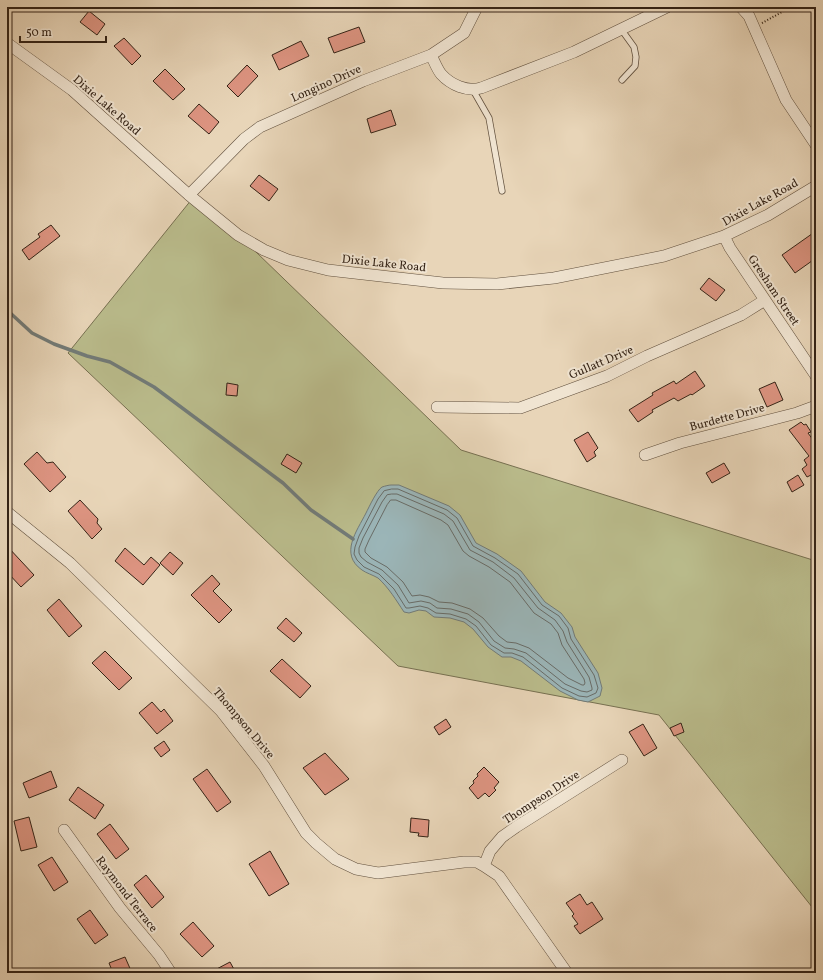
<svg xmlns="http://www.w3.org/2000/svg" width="823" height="980" viewBox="0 0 823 980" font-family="Vollkorn,serif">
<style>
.green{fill:#babc8c;stroke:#777051}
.water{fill:#9bb6b9;stroke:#727b78}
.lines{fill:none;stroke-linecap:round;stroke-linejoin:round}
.shore{stroke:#686c68;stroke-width:1}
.stream{stroke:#727b78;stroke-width:3.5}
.building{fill:#dd9481;stroke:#342316}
.service-casing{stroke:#61503e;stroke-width:7}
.minor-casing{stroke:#61503e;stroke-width:12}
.path{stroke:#342316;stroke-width:2;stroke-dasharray:1 2;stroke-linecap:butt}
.service{stroke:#f0e4d1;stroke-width:5.5}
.minor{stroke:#f0e4d1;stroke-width:11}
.labels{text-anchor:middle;stroke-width:4;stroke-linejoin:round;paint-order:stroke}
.street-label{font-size:12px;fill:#342316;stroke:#f0e4d1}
</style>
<rect width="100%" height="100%" fill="#e8d5b8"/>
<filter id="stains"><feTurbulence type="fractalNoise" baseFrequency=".005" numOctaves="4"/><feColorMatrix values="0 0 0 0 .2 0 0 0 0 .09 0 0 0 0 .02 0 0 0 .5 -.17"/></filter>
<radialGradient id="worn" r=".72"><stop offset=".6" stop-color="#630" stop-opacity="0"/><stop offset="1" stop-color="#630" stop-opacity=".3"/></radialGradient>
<!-- green -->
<path class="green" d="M196,194L461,450L816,561V912L659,715L398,666L68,353Z"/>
<!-- water -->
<path class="water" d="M391,485H399L449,506L460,515L476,543L497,554L521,571L545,602L561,613L572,627L575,637L598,673L602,688L600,696L588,702L578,700L560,691L521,661L511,657H502L488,647L473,629L464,622L450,618L434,617L426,611L419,610L409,613L404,612C396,600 389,588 378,578C373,575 366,573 362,570C339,554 357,531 366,513C369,507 377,490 382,487C385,486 389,485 391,485Z"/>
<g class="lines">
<!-- shore -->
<path class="shore" d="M392,489H398L447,510L457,518L473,546L495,558L518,574L542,605L559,616L568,628L571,639L594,675L598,688L596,693L587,697L579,696L562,688L523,657L512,653H504L491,645L476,626L466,619L450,614L436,613L428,608L420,606L409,608H406L394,589L379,574L364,567L357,560L354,554L355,547L359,536L378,499L384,491Z
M392,494H397L444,514L453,521L470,550L493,562L514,578L538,608L555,620L563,631L567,642L589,677L592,688V690L587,692L581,691L565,684L526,653L514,649L505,648L494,641L479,622L468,614L451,609L437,608L430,603L421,601L409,603L398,585L382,570L367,562L361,557L359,553V548L363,538L382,502L387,495Z
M391,500H396L441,520L448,525L463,551L469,556L489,567L510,582L534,613L551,624L558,633L562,645L584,679L585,683L584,685H582L568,678L529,648L516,643L507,642L499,636L483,618L470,609L452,603L439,602L429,597L420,595L412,596L403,582L387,567L371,558L365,552V549L369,540L387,505Z"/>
<!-- stream -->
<path class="stream" d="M7,310L32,333L54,344L87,356L110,362L154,387L283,483L311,510L353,539"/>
</g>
<!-- building -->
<path class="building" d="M89,11L105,24L97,35L80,22Z
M359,27L365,42L334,53L328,38Z
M124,38L141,56L132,65L114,46Z
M301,41L309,56L279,70L272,55Z
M247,65L258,76L238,97L227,86Z
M165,69L185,89L173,100L153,81Z
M199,104L219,122L209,134L188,116Z
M391,110L396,125L371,133L367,119Z
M259,175L278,189L269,201L250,186Z
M51,225L60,236L29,260L22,250L40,237L38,234Z
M816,231V258L795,273L782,255Z
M709,278L725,290L716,301L700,289Z
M695,371L705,386L692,395L691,394L678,401L674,398L652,410L653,412L638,422L629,410L653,395L652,393L674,381L676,384Z
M775,382L783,400L767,407L759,389Z
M227,383L238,385L237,396L226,395Z
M801,422L804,425L806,424L811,432L808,433L816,444V478L813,474L807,477L802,469L807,465L804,460L809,456L789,430Z
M588,432L598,448L594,452L596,456L587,462L574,440Z
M37,452L47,463L53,462L66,477L50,492L24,464Z
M287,454L302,463L296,473L281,464Z
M724,463L730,473L712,483L706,473Z
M798,475L804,485L792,492L787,482Z
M80,500L98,519L97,523L102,529L92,539L68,511Z
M7,546L34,575L21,587L7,572Z
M125,548L144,565L151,557L160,565L143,585L115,561Z
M170,552L183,563L173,575L160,563Z
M212,575L220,584L213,591L232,610L219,623L191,595Z
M59,599L82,626L69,637L47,610Z
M286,618L302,633L294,642L277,628Z
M105,651L132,678L119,690L92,663Z
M282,659L311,686L300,698L270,671Z
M152,702L161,712L164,709L173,721L157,734L139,713Z
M446,719L451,727L439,735L434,727Z
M681,723L684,732L674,736L670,728Z
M643,724L657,748L644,756L629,732Z
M164,741L170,750L161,757L154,748Z
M325,753L349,779L325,795L303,768Z
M484,767L499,782L494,788L496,790L489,797L485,793L478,799L469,788L474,783L473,781L478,776L477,774Z
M207,769L231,802L217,812L193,779Z
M51,771L57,787L29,798L23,783Z
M78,787L104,805L95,819L69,800Z
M29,817L37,847L21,851L14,821Z
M411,818L429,820L428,837L418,836L419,833L410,832Z
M110,824L129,849L116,859L97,834Z
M270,851L289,884L269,896L249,864Z
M52,857L68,882L54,891L38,865Z
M146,875L164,897L152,908L134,885Z
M580,894L587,905L592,902L603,919L580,934L574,926L578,924L572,916L574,914L566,903Z
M90,910L108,935L95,944L77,919Z
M193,922L214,946L202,957L180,934Z
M125,957L132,973H113L109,963Z
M230,962L236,973H209Z"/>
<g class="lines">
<defs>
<path id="service" d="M621,29L634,47L636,57L635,66L622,80
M473,90L489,118L502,191"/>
<path id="minor" d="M741,7L749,16L786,100L816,145
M7,43L72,90L189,195L238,235L264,250L288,260L328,270L443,283L497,284L554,278L664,256L724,236L768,215L816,186
M431,55C434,61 437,69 441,74C451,85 467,92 481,88L574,52L667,7
M189,195L244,139L260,127L363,81L431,55L464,33L477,7
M724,236L730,248L816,376
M437,407L520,408L607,376L647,356L741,315L765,300
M645,455L680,443L797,413L816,406
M7,512L70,563L221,711L264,766L306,833L316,843L335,859L356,869L378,873L464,862H477L484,866L499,876L567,973
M64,830L120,908L159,955L171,973
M484,866L490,851L502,837L516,827L622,760"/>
</defs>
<!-- service casing -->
<use href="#service" class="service-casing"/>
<!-- minor casing -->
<use href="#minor" class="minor-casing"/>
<!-- path -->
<path class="path" d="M762,23L791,7"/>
<!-- service -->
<use href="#service" class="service"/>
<!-- minor -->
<use href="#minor" class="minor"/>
</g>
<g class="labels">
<!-- street labels -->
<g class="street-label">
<text transform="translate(326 83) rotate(-24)" y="4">Longino Drive</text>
<text transform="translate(107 105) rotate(41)" y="4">Dixie Lake Road</text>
<text transform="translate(760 202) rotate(-29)" y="4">Dixie Lake Road</text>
<text transform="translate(384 263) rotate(6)" y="4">Dixie Lake Road</text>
<text transform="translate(774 290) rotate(56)" y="4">Gresham Street</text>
<text transform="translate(601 362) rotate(-23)" y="4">Gullatt Drive</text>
<text transform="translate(727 417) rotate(-15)" y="4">Burdette Drive</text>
<text transform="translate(244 723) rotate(50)" y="4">Thompson Drive</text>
<text transform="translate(541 797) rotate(-33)" y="4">Thompson Drive</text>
<text transform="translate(127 894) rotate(52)" y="4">Raymond Terrace</text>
</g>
</g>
<!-- margin -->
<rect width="823" height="980" fill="none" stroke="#e8d5b8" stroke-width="24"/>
<rect x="8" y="8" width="807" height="964" fill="none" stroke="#342316" stroke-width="2"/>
<rect x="12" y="12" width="799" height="956" fill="none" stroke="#342316"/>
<!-- scale -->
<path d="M20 36v6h86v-6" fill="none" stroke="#342316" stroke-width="2"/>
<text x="26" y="36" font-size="12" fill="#342316" stroke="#f0e4d1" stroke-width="3" paint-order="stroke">50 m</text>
<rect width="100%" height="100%" filter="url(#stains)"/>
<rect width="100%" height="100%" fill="url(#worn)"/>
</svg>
